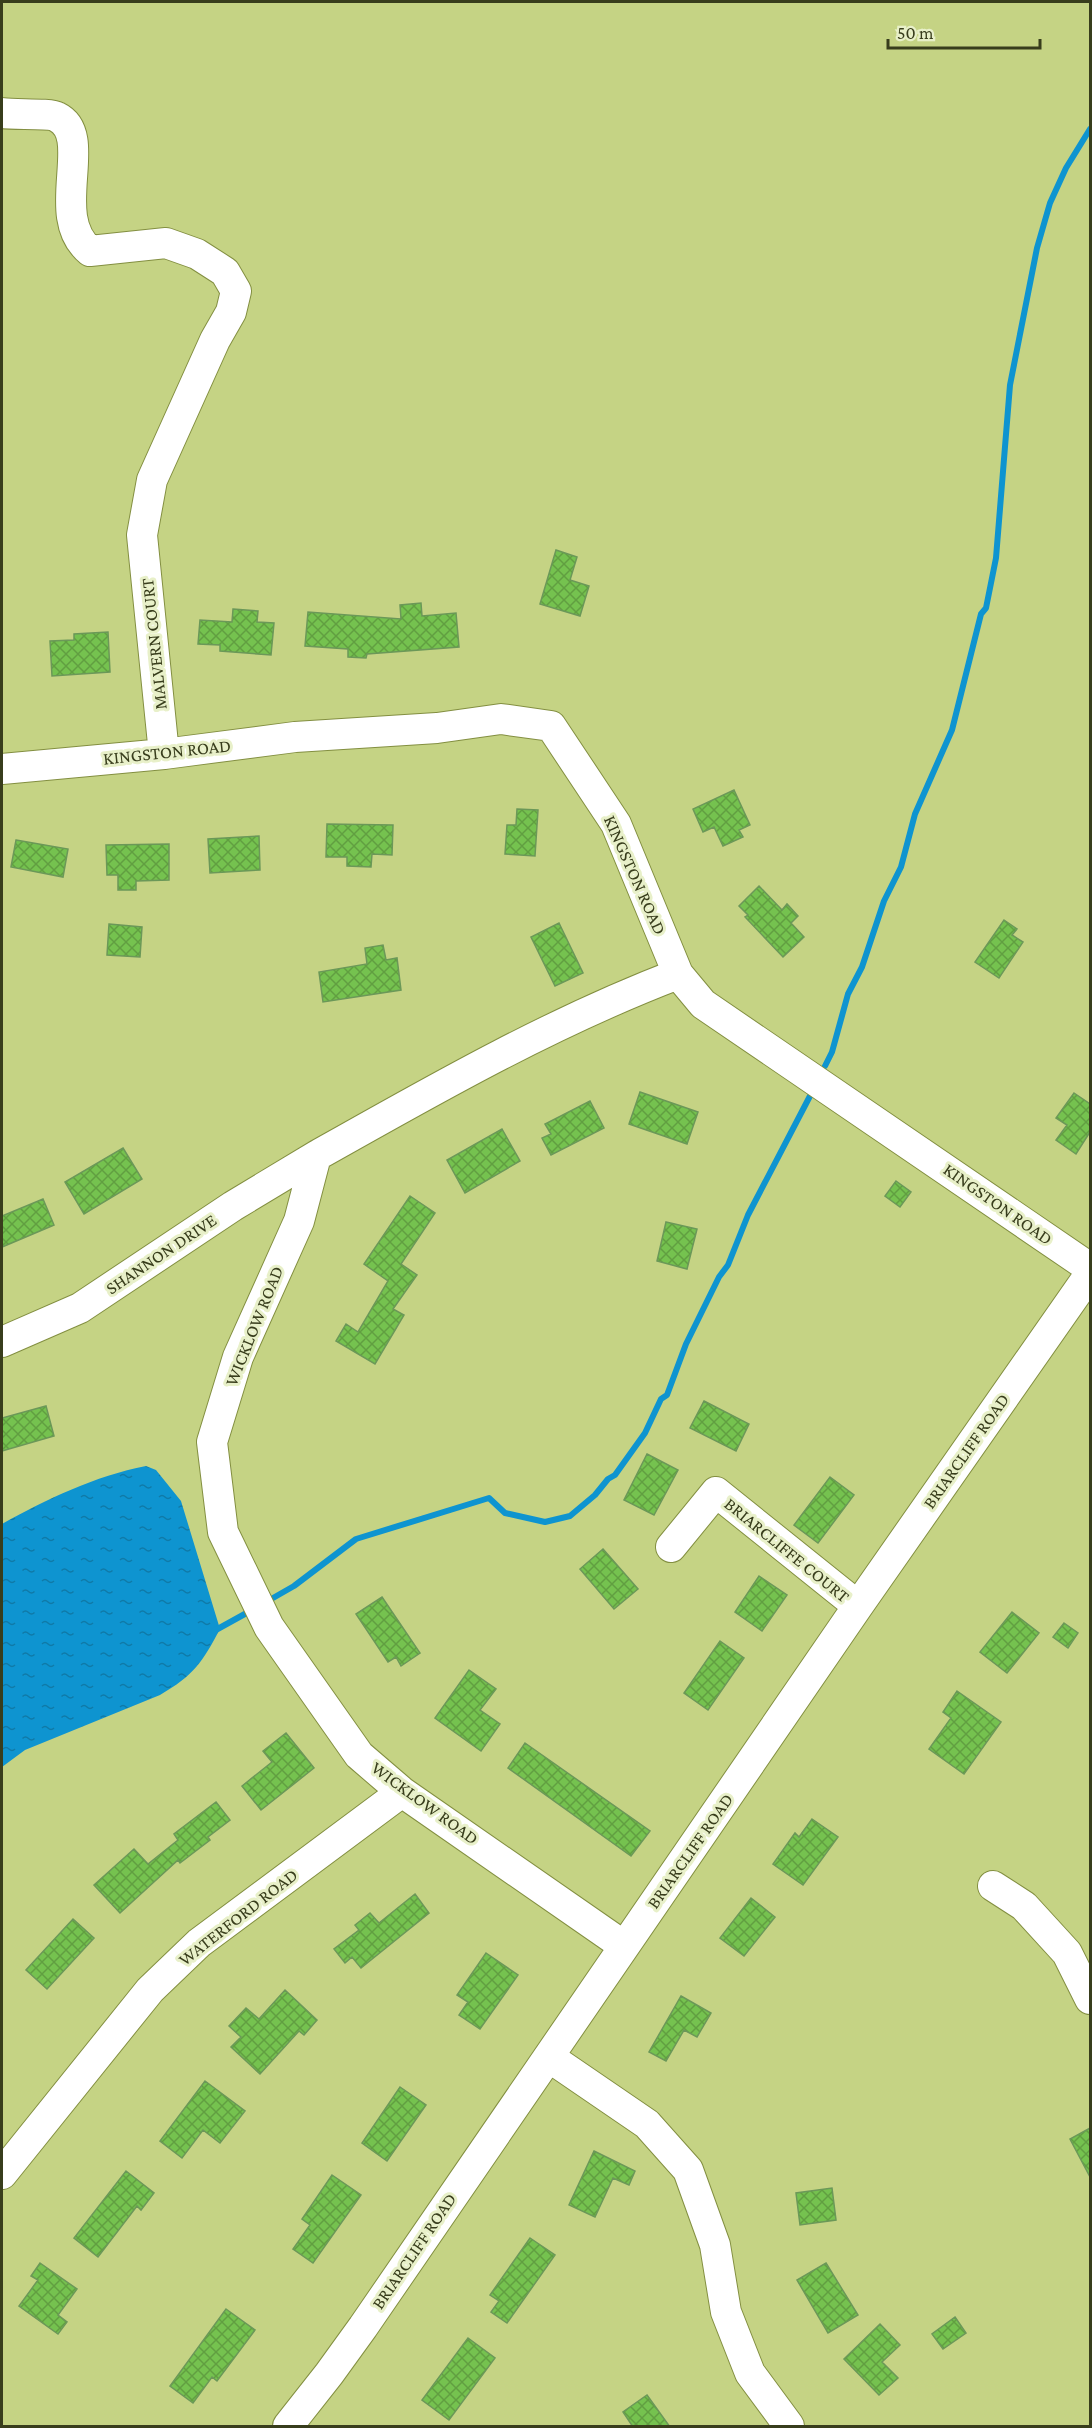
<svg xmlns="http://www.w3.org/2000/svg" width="1092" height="2428" viewBox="0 0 1092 2428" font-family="'Crimson Pro',serif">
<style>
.water{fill:url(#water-ripples)}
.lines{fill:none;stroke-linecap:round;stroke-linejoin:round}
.stream{stroke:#0e94d0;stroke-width:6}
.building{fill:url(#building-cross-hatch);stroke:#6b9858;stroke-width:1.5}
.minor-casing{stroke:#838f41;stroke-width:32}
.minor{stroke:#fff;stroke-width:30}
.labels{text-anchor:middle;stroke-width:6;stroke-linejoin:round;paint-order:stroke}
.street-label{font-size:18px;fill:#383d1c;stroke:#e8f0c9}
</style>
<defs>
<pattern id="water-ripples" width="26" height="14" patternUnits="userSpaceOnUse" patternTransform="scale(1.5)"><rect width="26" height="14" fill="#0e94d0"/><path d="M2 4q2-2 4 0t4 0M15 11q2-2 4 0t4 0" fill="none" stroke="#0f7aa8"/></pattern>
<pattern id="building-cross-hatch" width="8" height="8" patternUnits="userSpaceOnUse" patternTransform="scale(1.5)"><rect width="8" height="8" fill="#75c24f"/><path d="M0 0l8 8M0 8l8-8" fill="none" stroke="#619f41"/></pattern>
</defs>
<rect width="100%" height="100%" fill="#c5d384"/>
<!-- water -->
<path class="water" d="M146,1466L156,1470L181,1501L220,1629C202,1663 194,1675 160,1695L25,1750L2,1767V1524C47,1499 95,1476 146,1466Z"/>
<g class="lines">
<!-- stream -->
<path class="stream" d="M825,1066L832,1052L848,994L862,967L884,901L901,867L915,814L952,730L981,614L986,608L996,558L1010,385L1037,248L1050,203L1066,168L1090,129
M266,1602L294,1586L356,1539L489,1498L505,1513L545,1522L570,1516L595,1495L608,1479L615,1475L645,1433L661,1399L667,1395L686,1344L719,1277L728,1265L748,1215L810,1096
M214,1631L252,1610"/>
</g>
<!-- building -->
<path class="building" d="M556,550L577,557L570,580L589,586L580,616L540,604Z
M421,603L422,616L456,613L459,647L367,654L366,658L348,657V649L305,646L308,612L401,619L400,605Z
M233,609L258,611L257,622L274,623L271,655L220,651V645L198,644L200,620L232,622Z
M108,632L110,672L52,676L50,641L74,640V634Z
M734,790L750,825L739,830L743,837L723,846L714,827L703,832L693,809Z
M517,809L538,810L535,856L505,854L507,825H516Z
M327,824L393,825L392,855L372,854L371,867L347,866V857H326Z
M259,836L260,870L210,873L208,839Z
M16,840L68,849L63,877L11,867Z
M169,844V880L136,881V890H118V875H107L106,845Z
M759,886L782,910L787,904L798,916L791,923L804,937L783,957L745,917L748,915L739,906Z
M1004,920L1017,929L1012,935L1023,942L999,978L975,962Z
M559,923L583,973L555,986L531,937Z
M109,924L142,927L140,957L107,955Z
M383,945L386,960L397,958L401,990L323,1002L319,972L367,964L365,948Z
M640,1092L698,1112L687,1144L629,1124Z
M1074,1093L1090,1104V1132L1076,1154L1056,1140L1067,1125L1056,1118Z
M590,1101L604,1128L551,1155L542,1138L551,1134L545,1124Z
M502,1129L520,1161L465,1193L447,1160Z
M123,1148L142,1179L84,1214L65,1182Z
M896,1181L911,1192L900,1207L885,1196Z
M410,1196L435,1213L401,1264L417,1275L393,1309L404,1315L375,1364L336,1341L346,1324L358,1332L388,1281L364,1264Z
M43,1199L54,1225L2,1247V1216Z
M666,1222L697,1229L687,1269L657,1261Z
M704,1401L749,1424L736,1451L690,1428Z
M46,1406L54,1436L2,1451V1418Z
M647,1454L678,1470L654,1515L624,1500Z
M830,1477L854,1495L818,1543L794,1525Z
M603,1549L638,1589L614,1609L580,1569Z
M759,1576L787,1595L762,1631L735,1612Z
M382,1597L420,1653L401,1666L396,1657L388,1662L356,1614Z
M1012,1612L1039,1633L1007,1673L980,1652Z
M1064,1623L1078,1633L1068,1648L1053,1637Z
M720,1641L744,1658L708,1710L684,1693Z
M469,1670L496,1689L480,1710L500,1724L481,1751L435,1718Z
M957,1691L1001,1722L964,1774L929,1749L951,1718L943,1712Z
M286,1733L314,1768L261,1810L242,1786L272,1762L263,1751Z
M525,1743L650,1831L631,1856L508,1768Z
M216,1802L230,1820L208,1837L210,1840L180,1863L178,1860L120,1913L94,1885L134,1849L148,1864L178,1840L174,1834Z
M812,1819L838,1837L803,1885L773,1864L795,1833L799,1837Z
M415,1894L429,1913L361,1968L352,1957L345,1963L334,1949L359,1930L355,1925L370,1913L379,1923Z
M751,1898L775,1917L744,1956L720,1938Z
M73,1919L94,1938L47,1989L26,1970Z
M486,1953L518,1975L480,2029L459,2015L468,2002L457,1995Z
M285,1990L317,2020L304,2035L299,2031L260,2074L231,2047L241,2037L229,2026L246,2008L259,2019Z
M681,1996L711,2013L697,2037L684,2030L666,2061L649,2052Z
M205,2081L245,2111L220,2143L203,2130L182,2158L160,2141Z
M400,2087L426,2105L387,2161L362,2143Z
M1090,2128V2177L1070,2139Z
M594,2151L635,2171L629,2185L613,2178L595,2217L569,2205Z
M126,2171L154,2193L141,2210L137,2206L98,2257L74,2238Z
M332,2175L361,2195L313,2263L293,2249L310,2225L302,2219Z
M832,2188L836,2220L800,2225L796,2193Z
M530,2238L555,2255L507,2323L491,2312L499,2301L490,2295Z
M40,2263L77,2289L58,2315L67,2322L58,2334L19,2306L38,2280L31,2276Z
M826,2263L858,2315L828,2333L797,2280Z
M226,2309L255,2330L217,2381L212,2377L193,2403L170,2386Z
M955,2317L966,2333L943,2349L932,2334Z
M880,2324L900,2345L882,2362L898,2378L879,2395L844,2359Z
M468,2338L495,2358L449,2420L422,2400Z
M647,2395L670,2427H633L623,2412Z"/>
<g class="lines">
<defs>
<path id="minor" d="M2,113C14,115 50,113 57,117C96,136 47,216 90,251L166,243L197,254L225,272L236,291L231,312L215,340L152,480L142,535L164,754
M2,769L164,754L295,737L437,728L501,719L551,726L616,824L678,974L703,1004L1090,1268
M2,1342L80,1308L233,1206L316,1156
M671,1547L716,1492L858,1606
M993,1886L1024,1906L1067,1953L1090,1999
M624,1946L402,1792L359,1755L269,1627L223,1532L212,1442L238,1357L299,1221L316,1156C433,1090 552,1022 678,974
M549,2057L647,2124L688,2170L715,2245L726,2312L750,2373L789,2426
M2,2174L150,1990L199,1943L402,1792
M288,2426L329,2374L363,2327L858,1606L1090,1274"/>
</defs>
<!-- minor casing -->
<use href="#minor" class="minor-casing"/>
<!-- minor -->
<use href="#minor" class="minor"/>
</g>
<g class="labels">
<!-- street labels -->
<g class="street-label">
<text transform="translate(154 644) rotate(-96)" y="6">MALVERN COURT</text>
<text transform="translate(167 752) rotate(-6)" y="6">KINGSTON ROAD</text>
<text transform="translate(635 875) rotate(66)" y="6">KINGSTON ROAD</text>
<text transform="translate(998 1204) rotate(35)" y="6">KINGSTON ROAD</text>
<text transform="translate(161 1254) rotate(-34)" y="6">SHANNON DRIVE</text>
<text transform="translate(254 1326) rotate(-68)" y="6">WICKLOW ROAD</text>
<text transform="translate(966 1451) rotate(-55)" y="6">BRIARCLIFF ROAD</text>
<text transform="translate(787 1550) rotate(39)" y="6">BRIARCLIFFE COURT</text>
<text transform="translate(425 1803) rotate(36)" y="6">WICKLOW ROAD</text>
<text transform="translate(690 1851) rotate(-55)" y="6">BRIARCLIFF ROAD</text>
<text transform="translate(238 1917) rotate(-38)" y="6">WATERFORD ROAD</text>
<text transform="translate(414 2251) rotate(-56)" y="6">BRIARCLIFF ROAD</text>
</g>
</g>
<!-- border -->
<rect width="1092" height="2428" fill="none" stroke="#383d1c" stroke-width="6"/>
<!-- scale -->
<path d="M888 39v9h152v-9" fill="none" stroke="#383d1c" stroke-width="3"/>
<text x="897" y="39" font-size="18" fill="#383d1c" stroke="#e8f0c9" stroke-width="4.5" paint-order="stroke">50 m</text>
</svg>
